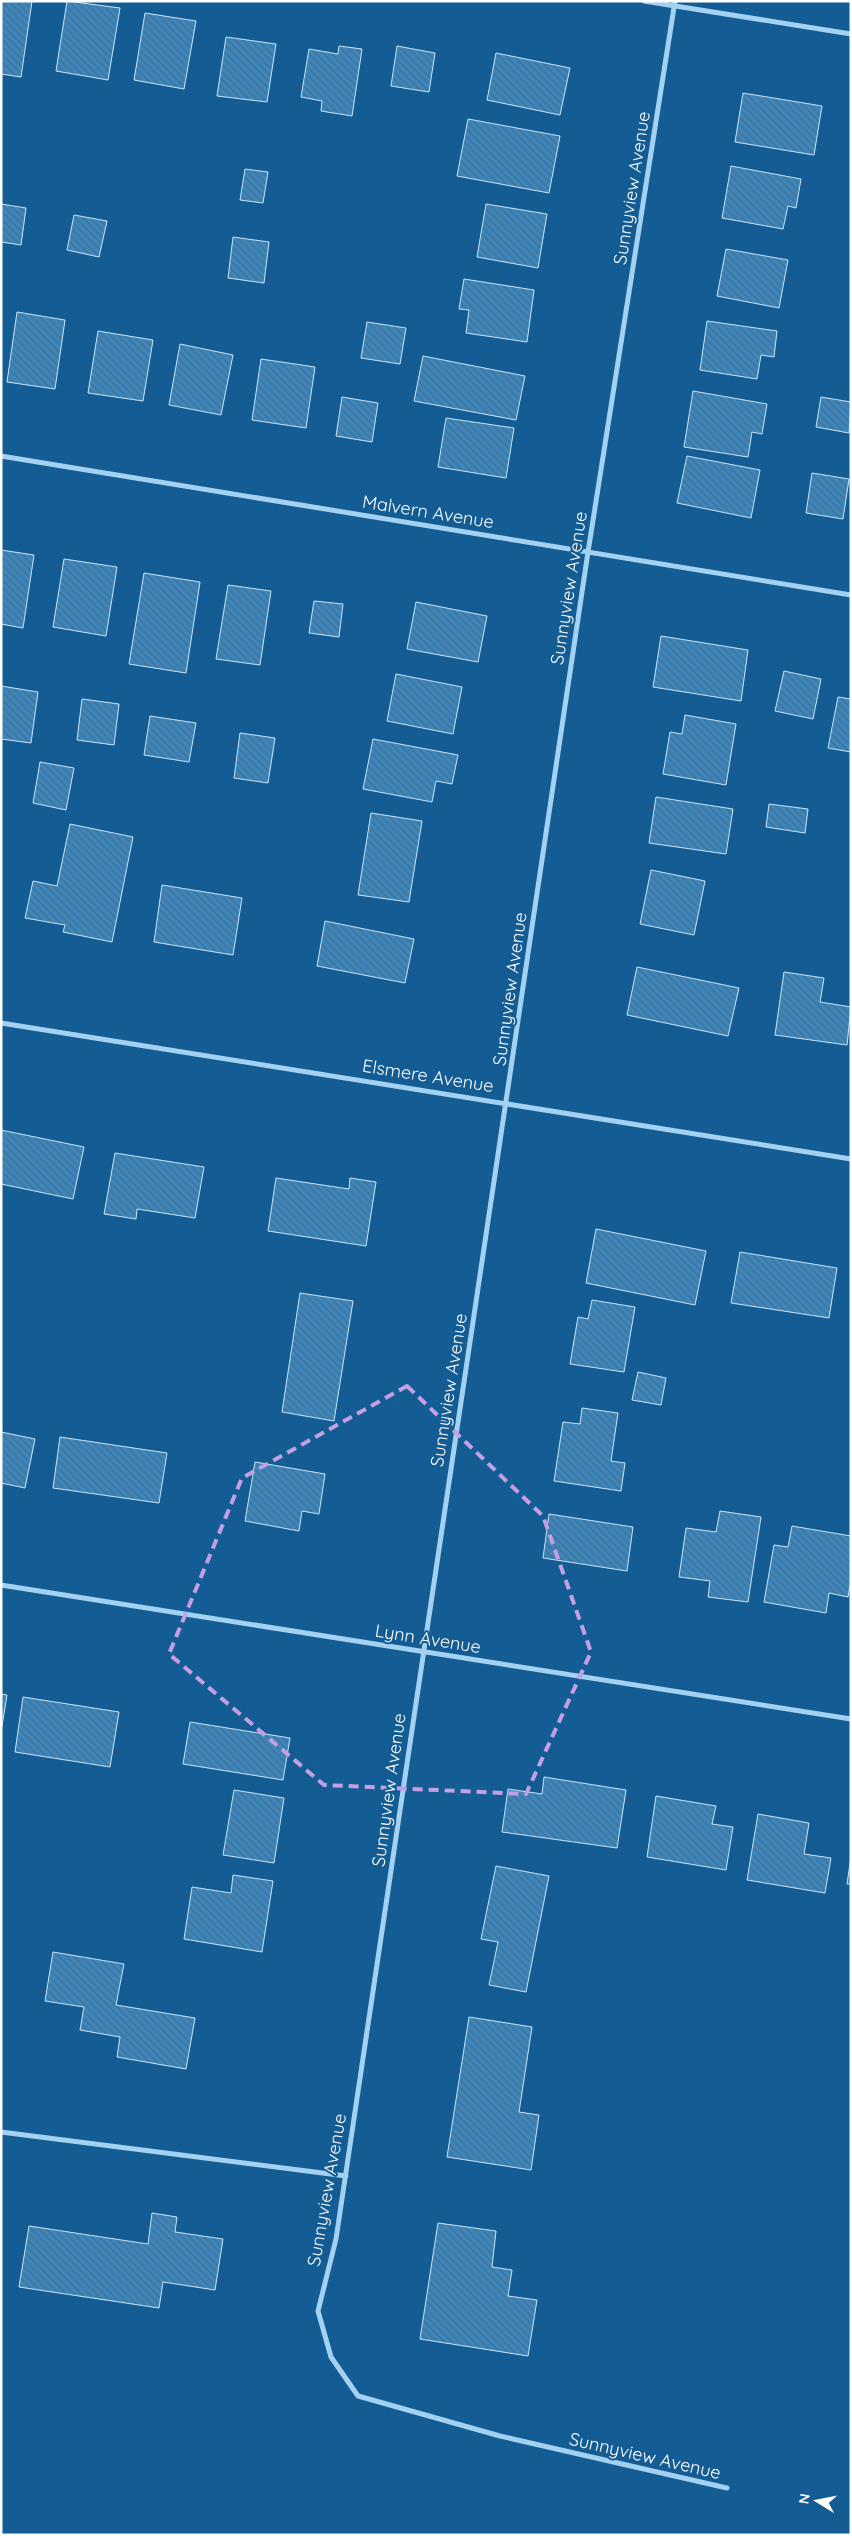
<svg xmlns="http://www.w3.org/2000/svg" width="852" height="2536" viewBox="0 0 852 2536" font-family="Quicksand,sans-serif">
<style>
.building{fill:url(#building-back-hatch);stroke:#cbe8fc}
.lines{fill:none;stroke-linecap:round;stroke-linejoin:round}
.street{stroke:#a3d1f2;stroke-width:5}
.marked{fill:none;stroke:#c4a0e2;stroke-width:4;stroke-dasharray:10 6;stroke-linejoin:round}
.labels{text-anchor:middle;stroke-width:4;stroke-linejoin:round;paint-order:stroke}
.street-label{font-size:18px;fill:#fff;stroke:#145c94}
</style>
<defs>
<pattern id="building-back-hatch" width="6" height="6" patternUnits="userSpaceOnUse" patternTransform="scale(1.25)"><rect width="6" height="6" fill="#3d86bc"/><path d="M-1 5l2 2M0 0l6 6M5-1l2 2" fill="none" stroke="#436f8f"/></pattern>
</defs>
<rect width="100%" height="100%" fill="#145c94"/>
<!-- building -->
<path class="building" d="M1,1H32L21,77L1,74Z
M67,1L120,8L108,80L56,71Z
M145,13L196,21L184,89L134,80Z
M226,37L276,44L267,102L217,96Z
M339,46L362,49L352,116L321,111L322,101L301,97L309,49L338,54Z
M397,46L435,53L429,92L391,86Z
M496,53L570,68L560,115L487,100Z
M743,93L822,106L814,155L735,142Z
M468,119L560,136L549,193L457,176Z
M731,166L801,179L796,208L788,206L783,229L722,218Z
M245,169L268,172L263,203L240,200Z
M1,204L26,208L21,245L1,242Z
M486,204L547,214L538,268L477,257Z
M74,215L107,221L99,257L67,250Z
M233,237L269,242L264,283L228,278Z
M726,249L788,260L779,308L717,296Z
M464,279L534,290L527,342L466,333L469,310L459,309Z
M17,312L65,320L55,389L7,382Z
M707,321L777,331L774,357L761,355L757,379L700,370Z
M367,322L406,328L400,364L361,358Z
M98,331L153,340L143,401L88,393Z
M180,344L233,355L221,415L169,405Z
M423,356L525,376L516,420L414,401Z
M261,359L315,367L306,428L252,420Z
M693,391L767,404L762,434L752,432L748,457L684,447Z
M342,397L378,403L372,442L336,436Z
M821,397L851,402L849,433L816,427Z
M446,418L514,428L506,478L438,467Z
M687,456L760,470L751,518L677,503Z
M812,473L849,479L843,519L806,513Z
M1,550L34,555L23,628L1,624Z
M64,559L117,567L106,636L53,627Z
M144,573L200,582L186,673L129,664Z
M228,585L271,591L260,665L216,659Z
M314,601L343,604L339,637L309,633Z
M416,602L487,616L478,662L407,649Z
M661,636L748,650L741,701L653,687Z
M784,671L821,679L813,719L775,711Z
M396,674L462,687L453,734L387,721Z
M1,686L38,692L31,743L1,739Z
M838,697L851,699V752L828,748Z
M82,699L119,704L114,745L77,740Z
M685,715L736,724L726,785L663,774L670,732L682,734Z
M150,716L196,723L189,762L144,755Z
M240,733L275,738L268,783L234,778Z
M373,739L458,755L452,784L436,781L432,802L363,789Z
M40,762L74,768L66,810L33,803Z
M656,797L733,809L726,854L649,843Z
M769,804L808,809L805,833L766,827Z
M371,813L422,821L409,902L358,895Z
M70,824L133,837L112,942L63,932L65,925L25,918L33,881L57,886Z
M651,870L705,881L694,935L640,924Z
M162,885L242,898L233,955L154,942Z
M325,921L414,939L405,983L317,966Z
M637,967L739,988L728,1036L627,1015Z
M784,972L824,978L820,1002L851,1007L847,1045L775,1035Z
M1,1130L84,1147L73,1199L1,1184Z
M115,1153L204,1167L195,1218L137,1209L136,1219L104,1214Z
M276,1178L349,1189L350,1178L376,1182L366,1246L268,1231Z
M596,1229L706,1251L695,1305L586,1283Z
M740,1252L837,1268L829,1318L731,1303Z
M300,1293L353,1301L334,1421L282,1412Z
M592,1300L635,1307L624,1372L570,1364L578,1317L588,1319Z
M638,1372L666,1378L661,1405L632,1400Z
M582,1408L618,1413L611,1461L625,1463L621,1491L554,1481L563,1422L580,1424Z
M1,1432L35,1439L25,1488L1,1483Z
M60,1437L167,1453L159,1503L53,1488Z
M255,1462L325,1474L319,1514L302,1511L299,1531L245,1521Z
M720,1511L761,1517L748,1602L708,1597L710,1581L679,1577L686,1528L716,1532Z
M549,1514L633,1527L627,1571L543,1558Z
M792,1526L851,1536V1580L848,1597L829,1593L826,1613L764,1602L774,1545L788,1547Z
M1,1694L7,1695L1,1732Z
M23,1697L119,1712L110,1767L15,1752Z
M190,1722L290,1738L283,1780L183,1764Z
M544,1777L626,1790L617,1848L502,1832L508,1789L542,1794Z
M234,1790L284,1798L274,1863L223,1855Z
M656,1796L716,1806L712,1824L733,1827L726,1870L647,1857Z
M758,1814L809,1823L804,1854L831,1858L825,1893L747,1880Z
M851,1857V1884H847Z
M496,1866L549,1876L526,1992L489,1985L498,1942L481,1939Z
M233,1875L273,1881L262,1952L184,1939L192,1887L231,1893Z
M53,1952L124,1964L116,2005L195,2018L186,2069L117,2057L120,2037L80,2030L84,2007L45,2001Z
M469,2017L532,2027L519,2112L539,2115L531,2170L447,2157Z
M152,2213L177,2217L175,2232L223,2239L215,2290L163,2282L159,2308L19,2287L29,2226L148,2244Z
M438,2223L496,2231L492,2267L512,2270L508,2296L537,2300L528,2356L420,2339Z"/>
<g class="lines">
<!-- street -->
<path class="street" d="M644,1L851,34
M675,1L588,552L336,2239L318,2311L331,2357L358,2396L500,2436L727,2488
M1,456L851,595
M1,1023L851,1159
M1,1585L851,1719
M1,2132L346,2176"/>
</g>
<!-- marked area -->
<path class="marked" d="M407,1386L543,1516L591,1652L526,1794L324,1785L169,1654L242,1478Z"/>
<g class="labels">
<!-- street labels -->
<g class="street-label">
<text transform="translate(632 188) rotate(-81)" y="6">Sunnyview Avenue</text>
<text transform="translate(428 512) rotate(9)" y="6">Malvern Avenue</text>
<text transform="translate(569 588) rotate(-81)" y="6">Sunnyview Avenue</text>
<text transform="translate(510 989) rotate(-82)" y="6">Sunnyview Avenue</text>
<text transform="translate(428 1076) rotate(9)" y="6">Elsmere Avenue</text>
<text transform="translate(449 1390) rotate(-81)" y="6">Sunnyview Avenue</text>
<text transform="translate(428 1639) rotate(9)" y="6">Lynn Avenue</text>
<text transform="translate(389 1790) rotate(-82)" y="6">Sunnyview Avenue</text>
<text transform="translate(327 2190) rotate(-80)" y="6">Sunnyview Avenue</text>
<text transform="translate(645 2456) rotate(13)" y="6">Sunnyview Avenue</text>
</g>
</g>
<!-- border -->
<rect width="852" height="2536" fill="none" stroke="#ffffff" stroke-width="5"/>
<!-- north arrow -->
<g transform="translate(817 2501) rotate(280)" stroke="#145c94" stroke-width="4" paint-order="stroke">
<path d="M0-4L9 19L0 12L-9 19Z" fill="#ffffff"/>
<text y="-8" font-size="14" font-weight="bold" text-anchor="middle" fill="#ffffff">N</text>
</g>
</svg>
